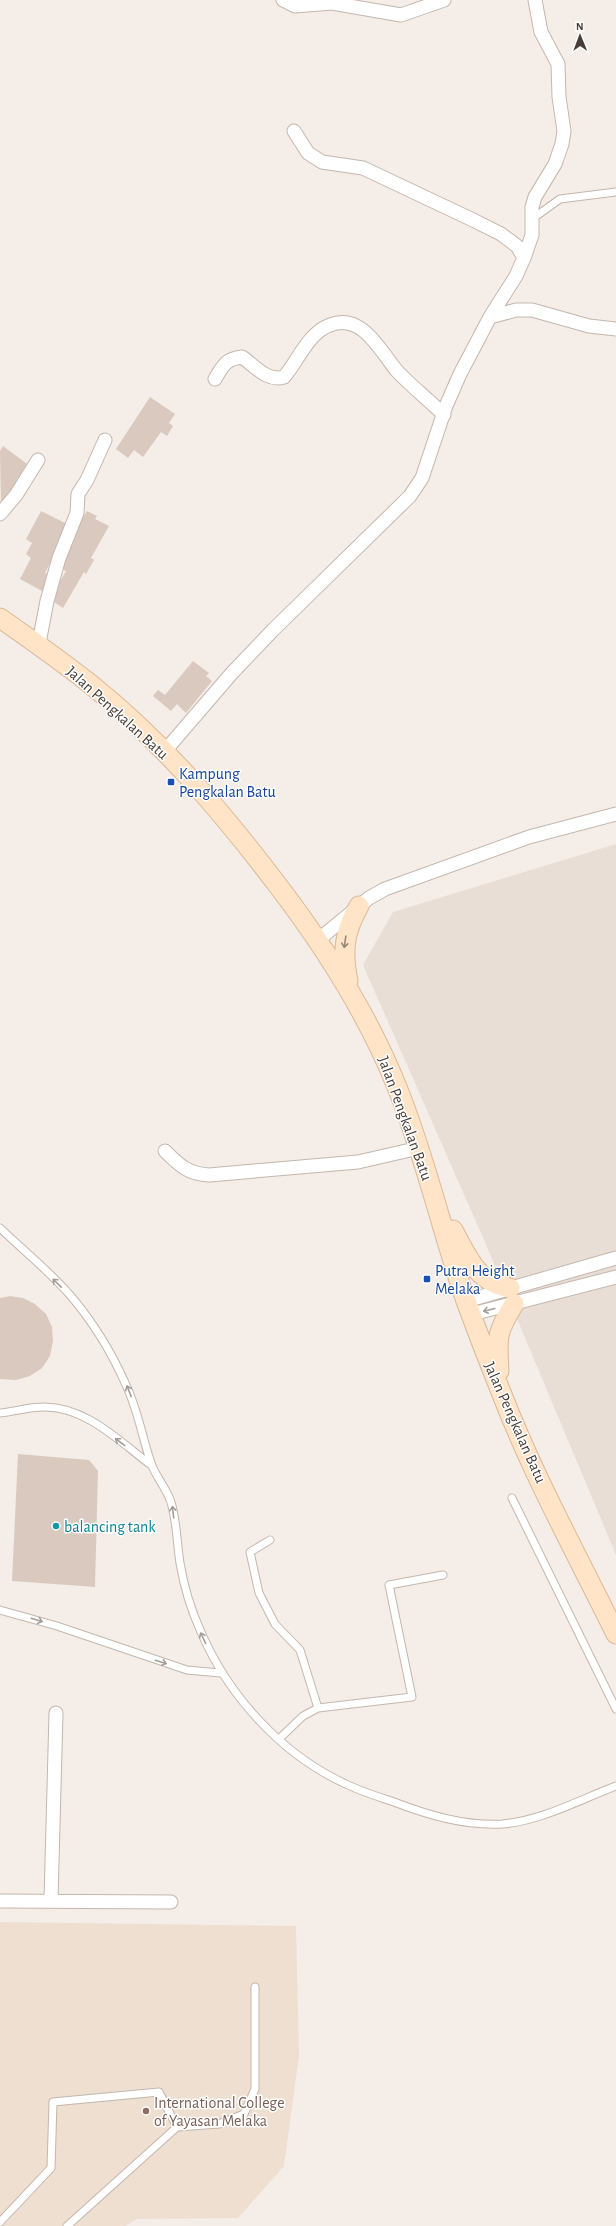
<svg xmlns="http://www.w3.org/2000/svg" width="616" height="2226" viewBox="0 0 616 2226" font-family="'Alegreya Sans',sans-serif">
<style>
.residential{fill:#e9ded6}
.education{fill:#eedfd1}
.building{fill:#dac9bf}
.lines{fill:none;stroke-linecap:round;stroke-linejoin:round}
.service-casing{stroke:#c4b6ad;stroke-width:9}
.minor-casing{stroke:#c4b6ad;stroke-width:15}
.secondary-casing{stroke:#dab897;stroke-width:21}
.service{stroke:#fff;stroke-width:7}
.minor{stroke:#fff;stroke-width:13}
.secondary{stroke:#ffe4c7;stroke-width:19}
.oneway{stroke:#9a8877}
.oneway2{stroke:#a49e9a}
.transit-dot{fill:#1a4fb4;stroke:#fff;stroke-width:1.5}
.culture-dot{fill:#0f9aa8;stroke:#fff;stroke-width:1.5}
.education-dot{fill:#8d6e63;stroke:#fff;stroke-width:1.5}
.labels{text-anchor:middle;stroke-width:3;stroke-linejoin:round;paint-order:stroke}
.street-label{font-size:16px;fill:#483d36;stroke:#fff}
.transit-label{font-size:16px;fill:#164399;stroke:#fff;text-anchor:start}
.culture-label{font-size:16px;fill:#0d838f;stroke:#fff;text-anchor:start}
.education-label{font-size:16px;fill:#785e54;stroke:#fff;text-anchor:start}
</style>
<rect width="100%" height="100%" fill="#f5eee8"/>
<!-- residential -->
<path class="residential" d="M616,844V1555L484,1240L363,965L393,912Z"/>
<!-- education -->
<path class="education" d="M0,1922L296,1926L299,2056L284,2166L238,2218L137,2219L125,2226H0Z"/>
<!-- building -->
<path class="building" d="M150,397L175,414L169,423L173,426L167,436L161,432L143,457L134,450L128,458L116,449Z
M3,446L27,464L17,479L19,480L1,505L0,451Z
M41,511L69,525L45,573L51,575L42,591L20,579L31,558L26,554L32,543L26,539Z
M87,511L97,516L95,519L109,526L91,558L94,560L86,574L84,572L63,608L54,602L56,596L53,594L66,571L59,567L75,538L72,536Z
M193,661L209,673L206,676L212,681L186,713L177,704L171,711L153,696L158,690L165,695Z
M10,1296L23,1298L35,1304L46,1314L52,1327L53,1341L50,1356L42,1368L30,1376L16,1380L0,1379V1298Z
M18,1454L89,1460L98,1471L95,1587L12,1581Z"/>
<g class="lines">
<defs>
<path id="service" d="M532,219L560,199L616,192
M0,1228C23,1250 49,1271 70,1295C93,1322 112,1353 126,1385C138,1410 142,1437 151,1463C156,1478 169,1491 172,1506C177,1525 177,1544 180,1563C184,1587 191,1610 201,1632C229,1697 283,1756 348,1785C363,1792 379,1797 394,1802C428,1815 464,1826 502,1824C541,1821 579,1800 616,1786
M0,1413C14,1412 28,1407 43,1407C85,1406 119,1441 151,1465
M512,1498L616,1709
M270,1540L250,1552L259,1593L275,1624L300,1650L318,1708
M0,1610L57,1626L187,1670L220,1673
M279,1739L303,1716L318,1708L412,1697L389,1585L443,1575
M177,2127L219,2124L244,2114L255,2089V1987
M0,2222L51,2168L53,2102L159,2092L177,2127L67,2226"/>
<path id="minor" d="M283,0L295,6L332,3L401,15L444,0
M294,131L308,153L322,162L363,168L473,220L501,234L517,246L524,258
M490,317L516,310H532L589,326L616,329
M215,379C223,365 226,359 242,357C255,366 267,382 284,377C298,361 308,333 330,325C362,312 381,352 397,371C411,386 429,400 444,415
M0,514L16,495L38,460
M39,643L47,601L59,558L77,513L78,494L87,480L105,440
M164,752L232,673L273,630L410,496L422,478L446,406L460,374L490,317L516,276L524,258L532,235V207L535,197L555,164L562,144L564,131L559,97L558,64L541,32L535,0
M318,940L369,898L385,889L529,837L616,814
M165,1151C179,1165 188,1174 209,1175L358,1162L419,1148
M466,1301L616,1258
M472,1314L616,1277
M51,1900L56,1713
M0,1901L171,1902"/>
<path id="secondary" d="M0,618C30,639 60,660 89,683C162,741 223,813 279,887C327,950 370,1018 399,1092C426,1160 442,1232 466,1301C477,1331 489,1362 501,1392C533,1475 577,1555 616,1634
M348,981C342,952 344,932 359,906
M453,1230C468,1257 476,1282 510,1288
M499,1371C497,1338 496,1333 514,1304"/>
</defs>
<!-- service casing -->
<use href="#service" class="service-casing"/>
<!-- minor casing -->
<use href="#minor" class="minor-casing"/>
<!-- secondary casing -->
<use href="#secondary" class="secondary-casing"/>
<!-- service -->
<use href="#service" class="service"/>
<!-- minor -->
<use href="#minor" class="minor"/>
<!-- secondary -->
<use href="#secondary" class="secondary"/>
</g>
<!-- one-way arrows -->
<defs><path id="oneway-shaft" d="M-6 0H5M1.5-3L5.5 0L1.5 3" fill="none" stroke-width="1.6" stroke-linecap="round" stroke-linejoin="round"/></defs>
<use class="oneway" href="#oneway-shaft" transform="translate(345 942) rotate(98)"/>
<g class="oneway2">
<use href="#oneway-shaft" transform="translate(57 1283) rotate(-136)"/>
<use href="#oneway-shaft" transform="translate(489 1310) rotate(166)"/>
<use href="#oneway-shaft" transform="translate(129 1391) rotate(-111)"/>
<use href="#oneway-shaft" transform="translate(120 1442) rotate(-143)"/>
<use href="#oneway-shaft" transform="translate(173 1512) rotate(-97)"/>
<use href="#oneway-shaft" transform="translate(37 1620) rotate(17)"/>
<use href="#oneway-shaft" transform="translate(203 1638) rotate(-116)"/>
<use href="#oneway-shaft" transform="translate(161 1662) rotate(17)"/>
</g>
<!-- markers -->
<g class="transit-dot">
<rect x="167" y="778" width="8" height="8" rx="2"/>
<rect x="423" y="1275" width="8" height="8" rx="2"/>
</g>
<circle class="culture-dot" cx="56" cy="1526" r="4"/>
<circle class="education-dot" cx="146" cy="2111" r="4"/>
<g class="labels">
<!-- street labels -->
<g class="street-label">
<text transform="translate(118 712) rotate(42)" y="6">Jalan Pengkalan Batu</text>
<text transform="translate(406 1118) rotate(70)" y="6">Jalan Pengkalan Batu</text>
<text transform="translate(516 1422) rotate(66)" y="6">Jalan Pengkalan Batu</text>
</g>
<!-- transit labels -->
<g class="transit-label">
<text x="179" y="779">Kampung<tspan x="179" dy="18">Pengkalan Batu</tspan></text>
<text x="435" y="1276">Putra Height<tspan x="435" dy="18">Melaka</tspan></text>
</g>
<!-- culture labels -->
<g class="culture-label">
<text x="64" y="1532">balancing tank</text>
</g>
<!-- education labels -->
<g class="education-label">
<text x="154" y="2108">International College<tspan x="154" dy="18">of Yayasan Melaka</tspan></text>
</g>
</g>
<!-- north arrow -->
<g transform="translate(580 36) rotate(359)" stroke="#ffffff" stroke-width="3" paint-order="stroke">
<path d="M0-3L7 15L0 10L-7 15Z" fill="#483d36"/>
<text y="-6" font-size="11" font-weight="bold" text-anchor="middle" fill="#483d36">N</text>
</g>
</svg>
